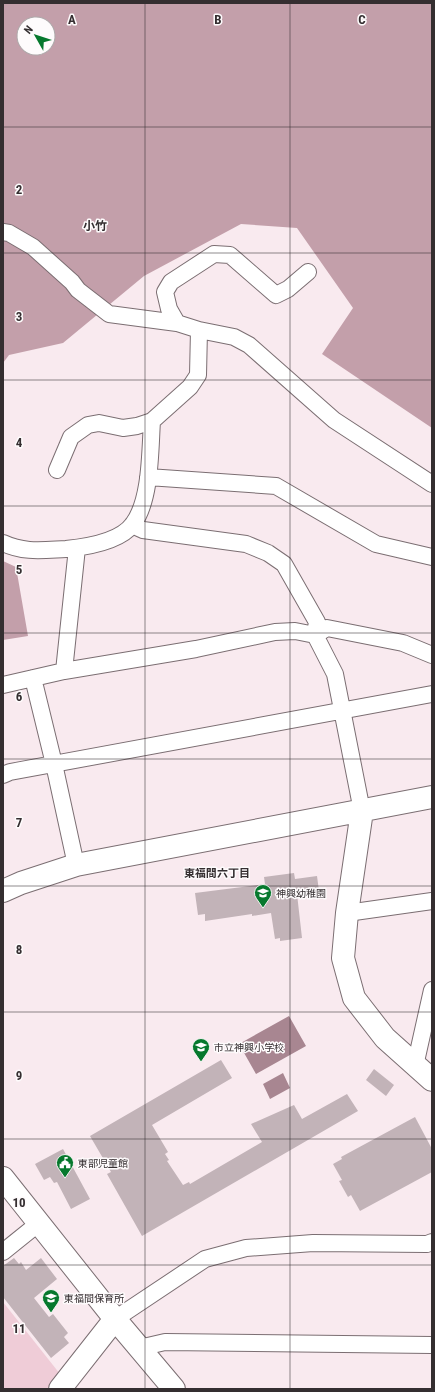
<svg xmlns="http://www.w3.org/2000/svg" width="435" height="1392" viewBox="0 0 435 1392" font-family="'Roboto Condensed','Noto Sans JP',sans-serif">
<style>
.green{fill:#efccd7}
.forest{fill:#c39faa;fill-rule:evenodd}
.water{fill:#a88691}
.building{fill:#c2b3b8}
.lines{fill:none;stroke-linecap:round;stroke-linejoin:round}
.street-casing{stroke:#7b6e72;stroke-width:18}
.secondary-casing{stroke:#7b6e72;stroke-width:24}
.street{stroke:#fff;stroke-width:16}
.secondary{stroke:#fff;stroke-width:22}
.grid{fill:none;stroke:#342e30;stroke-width:1;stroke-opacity:0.55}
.labels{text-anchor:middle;stroke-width:3;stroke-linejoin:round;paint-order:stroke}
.poi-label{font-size:10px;fill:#342e30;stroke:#fefbfc;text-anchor:start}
.neighbourhood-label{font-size:11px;font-weight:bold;fill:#342e30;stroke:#fefbfc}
.quarter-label{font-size:12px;font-weight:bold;fill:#342e30;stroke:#fefbfc}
.grid-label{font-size:13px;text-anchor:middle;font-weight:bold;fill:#342e30;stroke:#fefbfc;stroke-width:3;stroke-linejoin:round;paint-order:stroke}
</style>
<rect width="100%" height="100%" fill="#f9eaef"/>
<!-- green -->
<path class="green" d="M3,1302L60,1374L47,1389H3Z"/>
<!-- forest -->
<path class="forest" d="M3,3H432V428L322,354L353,308L297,228L241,224L144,276L63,343L9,355L3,363ZM24,24H48V48H24Z
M3,561L16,567L28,636L3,640Z"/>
<!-- water -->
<path class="water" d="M289,1016L306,1046L256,1074L239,1044Z
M283,1073L290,1088L270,1099L263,1084Z"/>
<!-- building -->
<path class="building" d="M294,873L295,879L317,876L319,891L297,894L302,938L280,941V938L275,939L271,913L252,916V914L205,921V914L198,915L195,893L265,884L264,877Z
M221,1060L232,1078L152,1125L168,1152L165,1154L169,1160L167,1161L183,1185L189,1182L190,1184L262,1142L251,1124L294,1105L302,1119L347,1094L358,1111L142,1236L107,1174L111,1172L90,1136Z
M374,1069L394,1085L386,1096L366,1080Z
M415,1117L432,1149V1172L360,1211L351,1195L348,1197L339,1181L342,1180L333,1164L342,1159L341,1157Z
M63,1149L90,1199L71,1209L57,1182L54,1183L50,1177L44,1180L35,1164Z
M14,1258L19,1264L21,1262L26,1270L41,1258L57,1279L34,1298L49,1317L53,1314L68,1333L64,1337L69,1343L51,1358L3,1297V1266Z"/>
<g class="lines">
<defs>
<path id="street" d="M3,232L9,233L33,247L72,282L78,290L109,314L177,323L199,330L234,337L249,345L334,420L432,484
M177,323L169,309L165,292L171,282L214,254L230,255L276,295L288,289L308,272
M57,470L71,437L88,425L99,423L123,428L137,426L152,421
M148,477L276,486L376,544L432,557
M132,525L143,530L246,544L268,553L284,564L317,622L315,635L335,674L362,811
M3,543C24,553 43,550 66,549C86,547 120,542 133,524C151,500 150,451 152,421L190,387L198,375L199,330
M64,671L77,548
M33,678L54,764L76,865
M3,685L64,671L196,649L275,632L295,631L315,635L327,628L403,643L432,655
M3,775L10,772L432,694
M347,913L432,901
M415,1066L432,990
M3,1252L39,1223
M115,1319L205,1259L246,1248L313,1243L427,1244L432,1242
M139,1348L165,1342L432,1345"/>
<path id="secondary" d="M362,811L347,913L343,958L354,998L385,1038L432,1080
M3,891L21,883L76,865L432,797
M3,1178L115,1319L174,1389
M60,1389L115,1319"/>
</defs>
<!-- street casing -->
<use href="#street" class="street-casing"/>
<!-- secondary casing -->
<use href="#secondary" class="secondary-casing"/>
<!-- street -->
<use href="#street" class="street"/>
<!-- secondary -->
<use href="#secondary" class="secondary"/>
</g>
<!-- grid -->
<path class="grid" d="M145,3V1389M290,3V1389M3,127H432M3,253H432M3,380H432M3,506H432M3,633H432M3,759H432M3,886H432M3,1012H432M3,1139H432M3,1265H432"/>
<!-- icons -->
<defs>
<symbol id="school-pin" viewBox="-11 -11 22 30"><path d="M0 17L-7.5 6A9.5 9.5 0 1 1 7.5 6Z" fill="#06782d" stroke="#fefbfc"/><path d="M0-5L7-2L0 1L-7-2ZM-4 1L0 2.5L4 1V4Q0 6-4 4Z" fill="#fff"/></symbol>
<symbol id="civic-pin" viewBox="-11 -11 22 30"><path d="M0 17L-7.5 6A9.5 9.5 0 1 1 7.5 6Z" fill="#06782d" stroke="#fefbfc"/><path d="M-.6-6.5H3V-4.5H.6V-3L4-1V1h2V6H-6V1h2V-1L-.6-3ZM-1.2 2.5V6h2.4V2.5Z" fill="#fff"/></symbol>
</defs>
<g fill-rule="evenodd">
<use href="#school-pin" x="253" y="883" width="20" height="27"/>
<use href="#school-pin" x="191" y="1037" width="20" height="27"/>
<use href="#civic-pin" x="55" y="1153" width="20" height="27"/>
<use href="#school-pin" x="41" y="1288" width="20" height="27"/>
</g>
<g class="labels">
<!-- poi labels -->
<g class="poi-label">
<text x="276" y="897">神興幼稚園</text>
<text x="214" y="1051">市立神興小学校</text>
<text x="78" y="1167">東部児童館</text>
<text x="64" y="1302">東福間保育所</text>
</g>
<!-- neighbourhood labels -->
<g class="neighbourhood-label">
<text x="217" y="877">東福間六丁目</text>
</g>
<!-- quarter labels -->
<g class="quarter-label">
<text x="95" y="230">小竹</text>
</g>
</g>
<g class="grid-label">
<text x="72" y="24">A</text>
<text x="218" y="24">B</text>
<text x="362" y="24">C</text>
<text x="19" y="194">2</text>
<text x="19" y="321">3</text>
<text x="19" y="447">4</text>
<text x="19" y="574">5</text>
<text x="19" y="701">6</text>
<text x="19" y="827">7</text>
<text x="19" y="954">8</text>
<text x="19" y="1080">9</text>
<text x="19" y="1207">10</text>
<text x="19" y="1333">11</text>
</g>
<!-- border -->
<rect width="435" height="1392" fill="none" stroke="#342e30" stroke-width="8"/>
<!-- north arrow -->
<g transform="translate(36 36) rotate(309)"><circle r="19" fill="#fefbfc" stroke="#ada9aa"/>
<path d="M0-3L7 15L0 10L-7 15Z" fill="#06782d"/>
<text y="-6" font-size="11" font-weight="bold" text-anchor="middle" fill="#342e30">N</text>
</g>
</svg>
